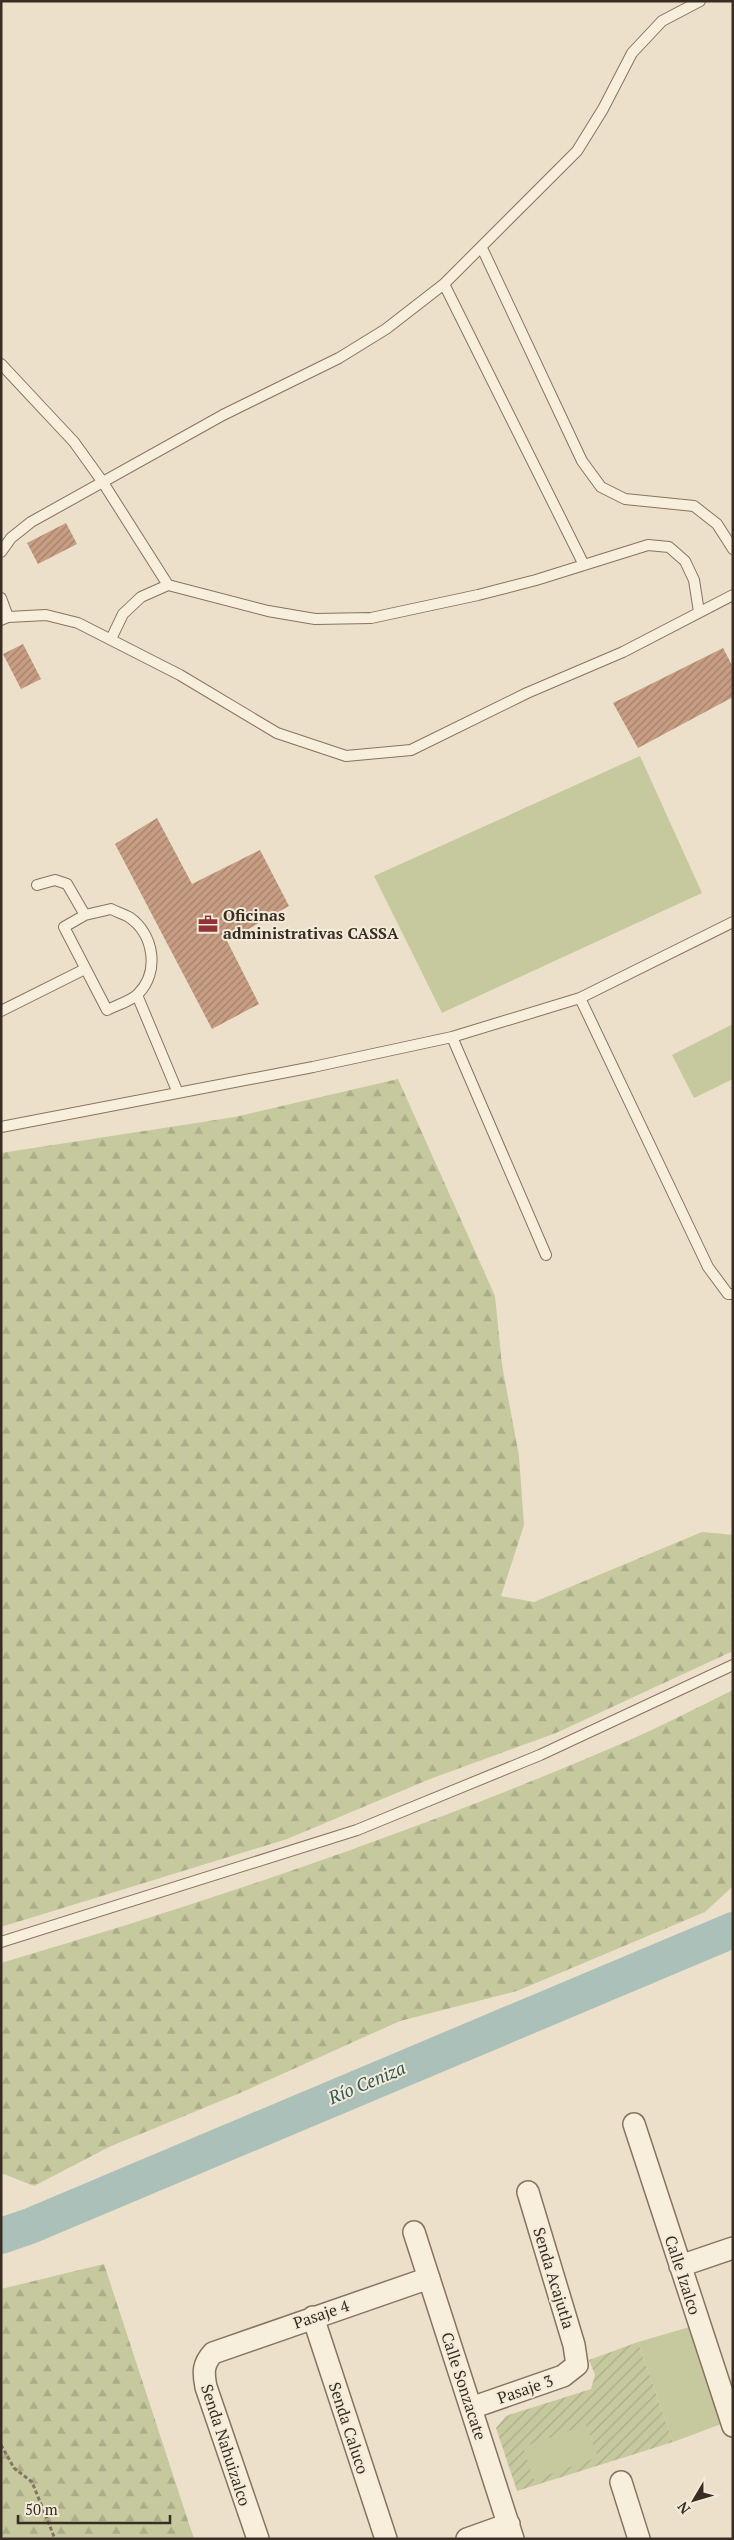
<svg xmlns="http://www.w3.org/2000/svg" width="734" height="2540" viewBox="0 0 734 2540" font-family="'PT Serif',serif">
<style>
.forest{fill:url(#forest-firs)}
.garden{fill:url(#garden-furrows)}
.pitch{fill:#c6c99e}
.lines{fill:none;stroke-linecap:round;stroke-linejoin:round}
.river{stroke:#aac0b9;stroke-width:36}
.building{fill:url(#building-hatch)}
.service-casing{stroke:#87735f;stroke-width:12}
.minor-casing{stroke:#87735f;stroke-width:24}
.path{stroke:#87735f;stroke-width:3;stroke-dasharray:4 2.5;stroke-linecap:butt}
.service{stroke:#f7eedc;stroke-width:10}
.minor{stroke:#f7eedc;stroke-width:21}
.labels{text-anchor:middle;stroke-width:4;stroke-linejoin:round;paint-order:stroke}
.poi-label{font-size:16px;font-weight:bold;fill:#392c22;stroke:#f3ebd9;text-anchor:start}
.street-label{font-size:16px;fill:#392c22;stroke:#f3ebd9}
.water-label{font-size:18px;font-style:italic;fill:#325753;stroke:#f3ebd9}
</style>
<defs>
<pattern id="forest-firs" width="22" height="20" patternUnits="userSpaceOnUse" patternTransform="scale(1.25)"><rect width="22" height="20" fill="#c6c99e"/><path d="M5 1l3.5 6h-7zM16 11l3.5 6h-7z" fill="#abad88"/></pattern>
<pattern id="garden-furrows" width="10" height="10" patternUnits="userSpaceOnUse" patternTransform="scale(1.25)"><rect width="10" height="10" fill="#c6c99e"/><path d="M-1 1l2-2M0 10L10 0M9 11l2-2" fill="none" stroke="#abad88"/></pattern>
<pattern id="building-hatch" width="6" height="6" patternUnits="userSpaceOnUse" patternTransform="scale(1.25)"><rect width="6" height="6" fill="#c79d83"/><path d="M-1 1l2-2M0 6l6-6M5 7l2-2" fill="none" stroke="#a3806b"/></pattern>
</defs>
<rect width="100%" height="100%" fill="#ece0ca"/>
<!-- forest -->
<path class="forest" d="M398,1079L495,1296L502,1365L519,1456L524,1525L501,1596L534,1602L702,1532L733,1535V1651L556,1733L430,1779L287,1839L1,1927V1153L235,1117Z
M733,1690V1886L705,1912L517,1991L400,2021L240,2093L109,2147L34,2186L1,2173V1963C212,1901 421,1830 623,1743C660,1727 696,1708 733,1690Z
M104,2264L194,2539H1V2289Z"/>
<!-- garden -->
<path class="garden" d="M638,2342L673,2442L517,2491L496,2428L506,2416L591,2389L595,2375L589,2360Z"/>
<!-- pitch -->
<path class="pitch" d="M640,756L702,893L442,1013L374,876Z
M733,1024V1079L694,1098L672,1055Z
M693,2326L724,2423L673,2442L638,2342Z
M586,2425L598,2457L534,2480L523,2447Z"/>
<g class="lines">
<!-- river -->
<path class="river" d="M1,2236L30,2226L733,1930"/>
</g>
<!-- building -->
<path class="building" d="M66,523L77,544L38,564L27,543Z
M23,644L41,679L21,689L3,654Z
M723,648L733,667V697L638,748L613,703Z
M157,818L192,884L260,850L289,906L227,941L259,1004L212,1029L115,844Z"/>
<g class="lines">
<defs>
<path id="service" d="M482,248L582,461L601,487L625,499L694,506L717,524L733,549
M444,284L584,565
M1,364L74,442L102,481L168,585
M1,552L11,538L31,522L223,415L339,358L386,329L444,284L577,151L603,109L632,53L662,21L700,1
M1,598L8,617
M1,620L8,617L46,615L78,623L180,675L277,733L346,756L411,750L527,693L623,652L733,595
M111,639L123,614L141,597L168,585L268,611L315,619L371,618L478,595L536,580L648,545L669,547L685,561L694,580L699,612
M37,885L55,880L67,884L85,915
M111,909C117,912 123,914 129,917C154,934 160,972 138,994C131,1001 117,1005 107,1010L64,927L85,915Z
M137,995L178,1093
M580,998L708,1267L728,1294H733
M1,1011L85,969
M452,1037L546,1255
M1,1127L313,1067L452,1037L580,998L733,922
M1,1942L357,1830L540,1755L733,1665"/>
<path id="minor" d="M634,2124L733,2426
M414,2232L513,2539
M680,2266L733,2248
M313,2317L386,2539
M471,2408L563,2376L577,2365L574,2345L528,2192
M621,2482L639,2539
M258,2539L206,2387C203,2372 203,2364 213,2353L429,2278
M467,2539L509,2524"/>
</defs>
<!-- service casing -->
<use href="#service" class="service-casing"/>
<!-- minor casing -->
<use href="#minor" class="minor-casing"/>
<!-- path -->
<path class="path" d="M1,2445L14,2468L32,2482L55,2539"/>
<!-- service -->
<use href="#service" class="service"/>
<!-- minor -->
<use href="#minor" class="minor"/>
</g>
<!-- icons -->
<defs>
<symbol id="office-bare" viewBox="-9 -9 18 18"><path d="M-6-3h4V-5.5h4V-3h4V5H-6ZM-1-4.5V-3h2v-1.5ZM-6 0V1H6V0Z" fill="#913438" stroke="#f3ebd9" stroke-width="2.5" paint-order="stroke"/></symbol>
</defs>
<g fill-rule="evenodd">
<use href="#office-bare" x="194" y="910" width="28" height="28"/>
</g>
<g class="labels">
<!-- poi labels -->
<g class="poi-label">
<text x="223" y="921">Oficinas<tspan x="223" dy="18">administrativas CASSA</tspan></text>
</g>
<!-- street labels -->
<g class="street-label">
<text transform="translate(683 2275) rotate(72)" y="6">Calle Izalco</text>
<text transform="translate(554 2278) rotate(73)" y="6">Senda Acajutla</text>
<text transform="translate(321 2314) rotate(-19)" y="6">Pasaje 4</text>
<text transform="translate(464 2386) rotate(72)" y="6">Calle Sonzacate</text>
<text transform="translate(525 2389) rotate(-19)" y="6">Pasaje 3</text>
<text transform="translate(349 2428) rotate(72)" y="6">Senda Caluco</text>
<text transform="translate(226 2445) rotate(72)" y="6">Senda Nahuizalco</text>
</g>
<!-- water labels -->
<g class="water-label">
<text transform="translate(367 2083) rotate(-23)" y="6">Río Ceniza</text>
</g>
</g>
<!-- border -->
<rect width="734" height="2540" fill="none" stroke="#392c22" stroke-width="5"/>
<!-- north arrow -->
<g transform="translate(694 2500) rotate(232)" stroke="#f3ebd9" stroke-width="4" paint-order="stroke">
<path d="M0-4L9 19L0 12L-9 19Z" fill="#392c22"/>
<text y="-8" font-size="14" font-weight="bold" text-anchor="middle" fill="#392c22">N</text>
</g>
<!-- scale -->
<path d="M18 2515v8h152v-8" fill="none" stroke="#392c22" stroke-width="2.5"/>
<text x="25" y="2515" font-size="15" fill="#392c22" stroke="#f3ebd9" stroke-width="4" paint-order="stroke">50 m</text>
</svg>
